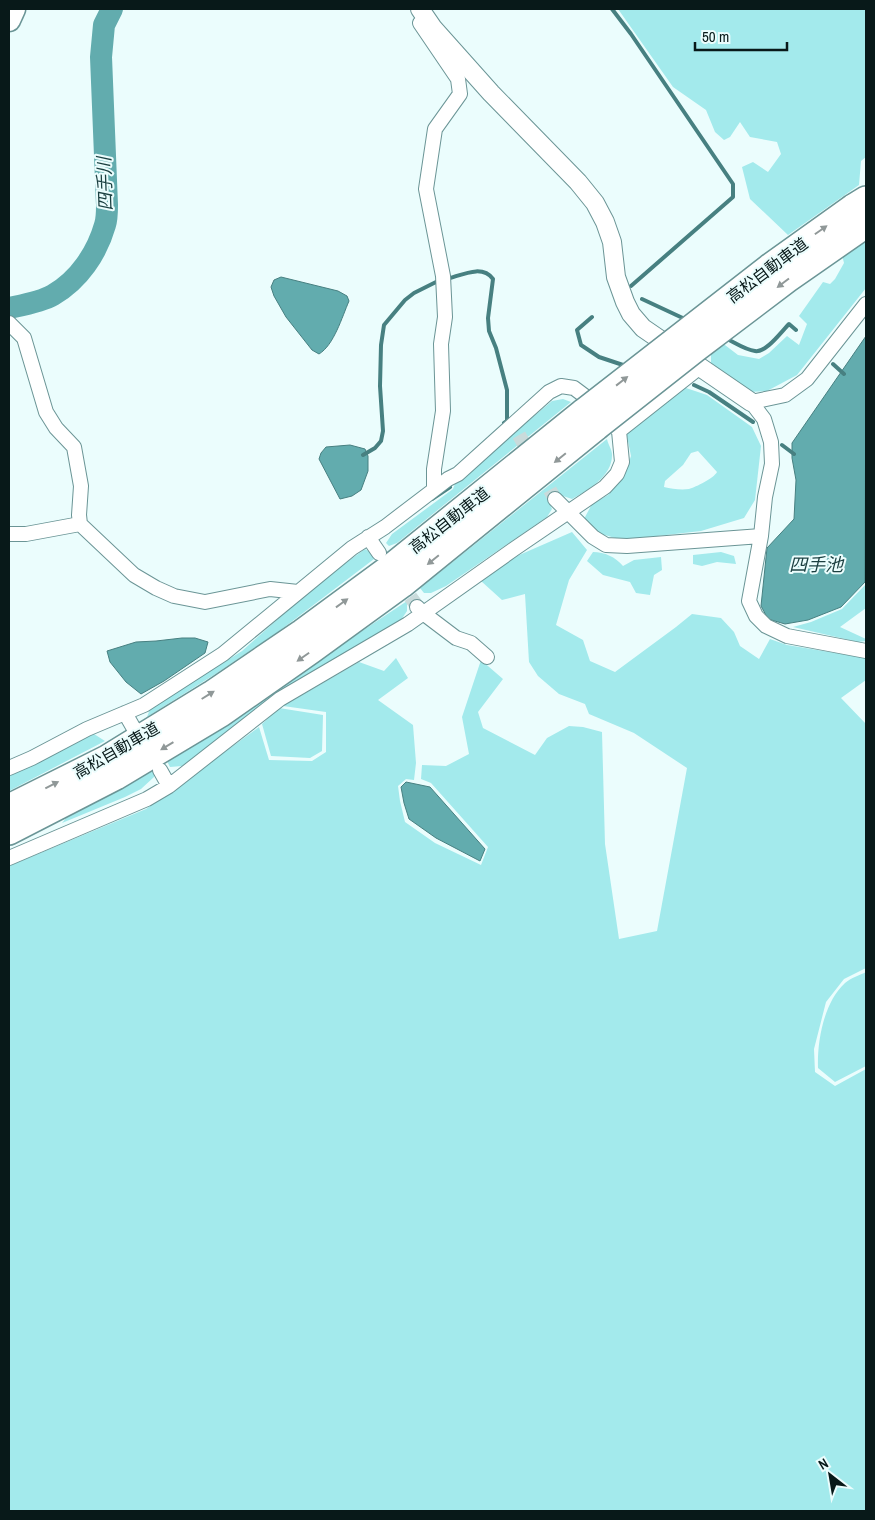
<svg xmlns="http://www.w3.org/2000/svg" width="875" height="1520" viewBox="0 0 875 1520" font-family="'Archivo Narrow','Noto Sans JP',sans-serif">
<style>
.green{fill:#a3eaec;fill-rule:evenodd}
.water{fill:#62acae;stroke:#478081}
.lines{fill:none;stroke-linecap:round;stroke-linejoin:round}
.stream{stroke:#478081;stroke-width:4}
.river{stroke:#62acae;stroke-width:22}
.minor-tunnel{stroke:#c9dbdb;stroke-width:14;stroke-dasharray:14 7;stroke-linecap:butt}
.minor-casing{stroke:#6b9596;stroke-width:16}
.tertiary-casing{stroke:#6b9596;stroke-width:20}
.primary-casing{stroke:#6b9596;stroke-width:25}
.motorway-casing{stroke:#6b9596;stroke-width:28}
.minor{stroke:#fff;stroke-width:14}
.tertiary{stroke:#fff;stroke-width:18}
.primary{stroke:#fff;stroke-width:22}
.motorway{stroke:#fff;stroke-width:25}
.motorway-bridge-casing{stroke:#6b9596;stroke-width:28;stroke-linecap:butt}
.motorway-bridge{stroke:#fff;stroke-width:25}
.oneway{fill:#909898}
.labels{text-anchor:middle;stroke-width:4;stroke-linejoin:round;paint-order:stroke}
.street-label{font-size:16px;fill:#081919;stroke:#ebfdfd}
.water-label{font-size:18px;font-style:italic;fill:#1b3f40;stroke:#ebfdfd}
</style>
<rect width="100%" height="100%" fill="#ebfdfd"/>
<!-- green -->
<path class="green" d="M618,9H866V157L861,161L859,185L788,235L750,199L742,167L753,162L768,172L781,154L777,142L750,137L740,122L730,137L724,140L715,132L706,110L673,87Z
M866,238V288L797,375L767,391L749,392L711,363V351L721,342L738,355L759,359L769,353L787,336L799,345L807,324L799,316L823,282L830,284L835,279L844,263L842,255Z
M683,387L707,395L752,427L761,446L755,500L744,518L701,531L622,540L598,533L584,519L592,504L608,495L624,476L631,456L626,431ZM698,451L717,472C714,478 696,487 689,489C681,490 672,489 664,487L665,481L683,465L691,453Z
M563,399L571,402L397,543L389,546L386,543L392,534L453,489L456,481L552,401Z
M607,439C608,444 612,450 612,454C613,476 588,490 572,499L560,495L549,502L552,509L547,517L446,586L431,593H424L420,588Z
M572,532L587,550L569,580L556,625L583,640L590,661L615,672L676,627L692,614L721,618L734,632L740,646L759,659L770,639L787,645L866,658V680L841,698L866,724V968L844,979L826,1002L814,1049L815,1072L835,1086L866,1069V1511H9V866L146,809L259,727L269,760L312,761L326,752V712L283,706L359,662L384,671L396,658L408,678L378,700L413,725L416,763L414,780L406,779L398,786L400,801L405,822L435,843L481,865L488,847L431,783L421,779L422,765L446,766L469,754L462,717L481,660L503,679L478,712L483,728L535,755L547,738L569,726L583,727L602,732L605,844L619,939L657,931L687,768L634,733L589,714L585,704L559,694L538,676L529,662L525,594L502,600L481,581L517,556Z
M365,549L373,554L374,559L278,632L217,673L147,717L150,709L242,651L322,580Z
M593,552C605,552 615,557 623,566L634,560L661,557L662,570L654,575L650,595L636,593L630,582L603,575L587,561Z
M721,552L734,556L736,564L717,562L702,566L693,564V555Z
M866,584V608L840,627L866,639V641L858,642L793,627L811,622L842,609Z
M407,601V611L399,623L323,665L271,699L182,766L170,767L167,761Z
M279,708L323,715L322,751L310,758L271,756L262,724Z
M94,734L105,741L9,791V776L71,744Z
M154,770V777L141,789L125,797L62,823L66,818Z
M866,972V1066L835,1082L818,1068C817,1041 824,1002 845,983C851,978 860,975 866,972Z"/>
<!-- water -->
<path class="water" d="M281,277L338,291L347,296L349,301C342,317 334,345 319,354L312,350L286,317L274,296L271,287L274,280Z
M866,336L865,582L841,607L808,620L785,624L768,619L761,606L767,548L794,519L796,480L792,458V443Z
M350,445L365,449L368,456V471L361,490L352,496L340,499L319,459L321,453L326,447Z
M182,638H195L208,642L205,653L164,681L141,694L126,682L110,662L107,651L136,642L156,641Z
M406,782L430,787L485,849L480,861L436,838L409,819L404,803L401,787Z"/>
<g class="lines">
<!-- stream -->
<path class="stream" d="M612,9L631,34L733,184V197L631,286
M447,279C462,275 482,264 493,279L488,318L489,331L496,348L507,390V421L504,423
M642,299L687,320
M592,317L577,330L581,345L599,357L626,366
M725,338C734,342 745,350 755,351C766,353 781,332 789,324L796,330
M833,364L844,374
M694,385L709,392L753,422
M782,445L794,454
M363,455L375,448L381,441L383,431L380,386L381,345L384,325L405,300L414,293L440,280
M432,499L450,487"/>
<!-- river -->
<path class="river" d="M9,308C23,305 41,302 53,295C79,280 97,253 105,225C107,219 107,211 107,205L101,57L104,25L112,9"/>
<!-- minor-tunnel -->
<path class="minor-tunnel" d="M519,435L555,499
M398,580L417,606"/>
<defs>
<path id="minor" d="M420,23L458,79L460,94L435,129L426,189L443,276L445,317L441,344L443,411L434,469V489
M866,304L807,379L785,395L751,402L764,419L771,442L772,464L765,497L761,536L749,601L756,616L766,626L787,636L866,651
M9,323L24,338L46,412L56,428L74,447L81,486L79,515L80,524L134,575L156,588L174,596L205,602L270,589L298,592
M619,431L700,367
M555,499L593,537L606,545L627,546L761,536
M9,534H26L80,524
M368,537L379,553
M417,607L423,613L456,638L471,643L487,657
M125,713L133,727
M9,768L32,758L87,729L144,705L223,654L352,548L385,527L448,479L458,474L549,392L561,386L574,388L586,397L619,431L622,462L617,474L605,487L514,549L408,624L280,699L169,786L147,799L9,858
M160,770L169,786"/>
<path id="tertiary" d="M420,9L433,28L491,93L578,182L595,203L605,222L612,242L616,277L625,302L631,314L643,328L751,402"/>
<path id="primary" d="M9,20L14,9"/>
<path id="motorway" d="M853,207L866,199
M9,807L107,758L211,694L302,632L393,565L584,411
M9,832L116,777L221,714L311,651L402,585L597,427"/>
</defs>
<!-- minor casing -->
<use href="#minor" class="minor-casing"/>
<!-- tertiary casing -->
<use href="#tertiary" class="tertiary-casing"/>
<!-- primary casing -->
<use href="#primary" class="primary-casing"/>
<!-- motorway casing -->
<use href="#motorway" class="motorway-casing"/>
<!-- minor -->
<use href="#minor" class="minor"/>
<!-- tertiary -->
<use href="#tertiary" class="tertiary"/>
<!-- primary -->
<use href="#primary" class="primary"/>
<!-- motorway -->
<use href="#motorway" class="motorway"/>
<defs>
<path id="motorway-bridge" d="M584,411L769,267L853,207
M597,427L696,349L787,280L866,225"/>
</defs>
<!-- motorway-bridge casing -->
<use href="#motorway-bridge" class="motorway-bridge-casing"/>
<!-- motorway-bridge -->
<use href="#motorway-bridge" class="motorway-bridge"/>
</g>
<!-- one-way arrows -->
<defs><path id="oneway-solid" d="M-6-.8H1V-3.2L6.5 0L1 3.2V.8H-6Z" transform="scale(1.25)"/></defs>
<g class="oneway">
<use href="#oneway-solid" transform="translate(821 230) rotate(-35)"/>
<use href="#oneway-solid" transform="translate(783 283) rotate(143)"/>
<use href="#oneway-solid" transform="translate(622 381) rotate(-38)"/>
<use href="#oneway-solid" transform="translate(560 458) rotate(141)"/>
<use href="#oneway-solid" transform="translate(433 560) rotate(141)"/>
<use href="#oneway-solid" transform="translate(342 603) rotate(-36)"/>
<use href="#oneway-solid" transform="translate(303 657) rotate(145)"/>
<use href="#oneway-solid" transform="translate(208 695) rotate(-32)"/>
<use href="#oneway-solid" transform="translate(167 746) rotate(149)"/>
<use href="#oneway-solid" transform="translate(52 785) rotate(-27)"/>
</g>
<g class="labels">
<!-- street labels -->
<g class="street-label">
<text transform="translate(767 270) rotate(-37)" y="6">高松自動車道</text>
<text transform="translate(449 520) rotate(-38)" y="6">高松自動車道</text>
<text transform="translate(116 750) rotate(-30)" y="6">高松自動車道</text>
</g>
<!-- water labels -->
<g class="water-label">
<text transform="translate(105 184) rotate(-92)" y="6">四手川</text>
<text x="816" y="571">四手池</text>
</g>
</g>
<!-- border -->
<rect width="875" height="1520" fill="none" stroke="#081919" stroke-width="20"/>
<!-- north arrow -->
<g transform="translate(830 1475) rotate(329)" stroke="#ebfdfd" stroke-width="4" paint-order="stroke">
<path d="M0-4L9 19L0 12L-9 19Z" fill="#081919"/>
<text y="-8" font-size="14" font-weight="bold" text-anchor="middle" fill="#081919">N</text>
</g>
<!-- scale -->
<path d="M695 42v8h92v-8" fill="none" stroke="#081919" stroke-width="2.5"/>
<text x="702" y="42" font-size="15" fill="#081919" stroke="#ebfdfd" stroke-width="4" paint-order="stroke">50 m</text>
</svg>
